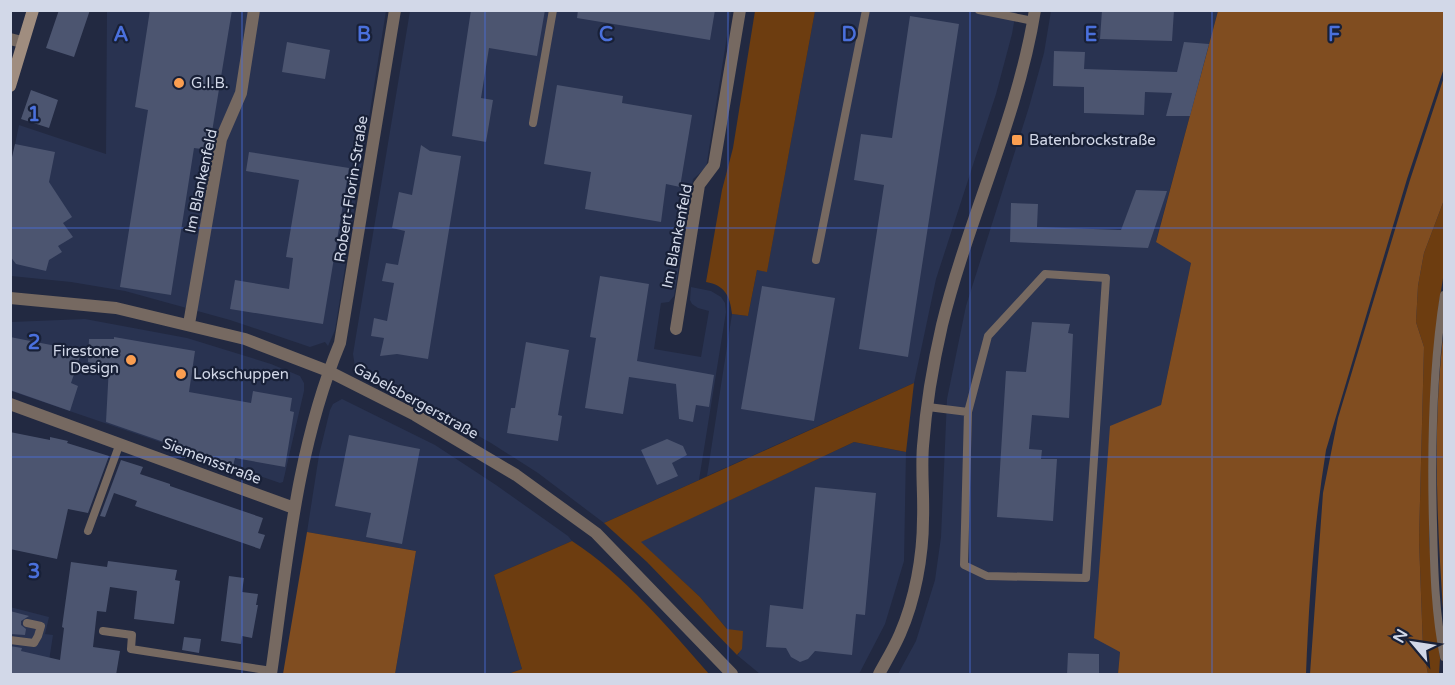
<svg xmlns="http://www.w3.org/2000/svg" width="1455" height="685" viewBox="0 0 1455 685" font-family="'Varela Round',sans-serif">
<style>
.built{fill:#293351}
.green{fill:#6d3d10}
.forest{fill:#804d20}
.building{fill:#4c5570}
.lines{fill:none;stroke-linecap:round;stroke-linejoin:round}
.service{stroke:#766961;stroke-width:8}
.minor{stroke:#766961;stroke-width:12}
.secondary{stroke:#a08d7f;stroke-width:12}
.grid{fill:none;stroke:#4a70dc;stroke-width:1.5;stroke-opacity:0.55}
.poi-dot{fill:#fb9e50;stroke:#182037;stroke-width:2}
.labels{text-anchor:middle;stroke-width:4.5;stroke-linejoin:round;paint-order:stroke}
.poi-label{font-size:15px;fill:#d2d8e8;stroke:#182037;text-anchor:start}
.street-label{font-size:15px;fill:#d2d8e8;stroke:#182037}
.grid-label{font-size:20px;text-anchor:middle;font-weight:bold;fill:#4a70dc;stroke:#182037;stroke-width:4.5;stroke-linejoin:round;paint-order:stroke}
</style>
<rect width="100%" height="100%" fill="#222941"/>
<!-- built -->
<path class="built" d="M107,11H386L335,330L328,346L325,342L310,347L230,320L125,291L71,282L11,276V164L19,125L106,154Z
M410,11H731L706,168L693,179L674,296L669,302L661,303L654,349L701,357L709,311L698,308L692,304L690,300L691,287L711,291L721,297L725,303L726,312L699,480L604,523L538,473L491,443L355,367L353,354Z
M815,11H1016L1012,34L996,94L936,279L914,383L707,476L732,314L748,316L757,270L767,271Z
M1051,11H1218L1156,241L1191,263L1161,405L1120,652L1118,674H898L916,641L935,580L941,537L947,399L966,306L1029,107L1044,53Z
M85,319L187,338L271,364L300,376L304,383V391L283,482L280,483L11,391V322Z
M342,399L435,445L496,485L568,536L572,541L494,575L522,669L508,674H395L416,551L307,532L319,455L330,410L333,404Z
M854,442L906,452L904,561L885,624L859,674H760L737,655L739,654L727,629L700,597L640,542Z
M10,607L49,617L45,634L53,635L47,674H11Z"/>
<!-- green -->
<path class="green" d="M755,11H815L767,272L757,270L748,316L732,314C730,296 725,285 706,282L722,190L733,148Z
M1444,200V272L1439,303L1429,476V538L1435,620L1440,658L1439,674H1428L1423,648L1419,540L1424,347L1416,322L1418,286L1424,253Z
M914,383L906,452L854,442L641,542L700,597L727,629L743,631L742,649L737,655L647,562L604,523Z
M572,541C623,574 669,628 709,674H508L522,669L494,575Z"/>
<!-- forest -->
<path class="forest" d="M1218,11H1444V68L1407,179L1326,450C1314,524 1309,599 1306,674H1118L1120,652L1094,638L1110,426L1161,405L1191,263L1156,242Z
M1444,77V200L1424,253L1418,286L1416,322L1424,347L1419,540L1423,648L1428,674H1310L1323,493L1338,418L1410,180Z
M1444,329V623C1437,526 1432,426 1444,329Z
M307,532L416,551L395,674H283Z"/>
<!-- building -->
<path class="building" d="M59,10H90L74,57L46,48Z
M150,10H232L209,150L194,148L171,295L120,287L148,110L135,107Z
M471,10H545L537,56L489,48L481,98L493,100L486,142L452,136Z
M578,10H715L710,40L577,18Z
M1102,10H1174L1172,41L1100,39Z
M910,16L959,24L908,357L859,349L884,185L854,180L861,134L892,138Z
M287,42L330,50L325,79L282,72Z
M1184,42L1209,44L1190,116H1166L1172,93L1145,92L1144,115L1084,113V87L1053,86L1054,51L1085,52L1084,69L1177,72Z
M557,85L623,96L622,103L692,115L680,187L666,184L661,222L585,209L591,172L544,164Z
M31,90L58,100L49,128L21,119Z
M15,144L55,152L49,182L72,217L63,223L73,237L58,246L62,252L49,260L46,271L16,264L10,256V166Z
M421,145L430,151L461,156L428,359L397,354L380,356L384,338L371,336L374,318L387,321L394,283L382,281L386,263L398,265L405,231L392,228L399,192L412,195Z
M249,152L349,168L323,324L230,309L235,280L289,289L293,258L286,257L299,180L246,171Z
M1136,190L1167,191L1148,248L1010,242L1011,203L1038,204L1037,227L1121,230Z
M600,276L649,284L637,361L714,375L709,407L696,405L693,422L679,419L676,384L629,377L623,414L585,408L596,338L590,337Z
M762,286L835,298L814,421L741,409Z
M1032,322L1070,324L1068,333L1073,334L1069,418L1032,415L1029,449L1042,450L1041,459H1057L1053,521L997,517L1006,371L1026,372Z
M10,337L82,351L71,383L78,386L70,411L10,390Z
M114,337L195,351L189,392L251,403L253,391L292,398L290,411L294,412L285,467L235,458L233,466L106,422L109,366L88,362L89,339H114Z
M526,342L569,350L558,415L562,416L558,441L507,433L511,408H515Z
M10,432L50,440V437L68,441L67,443L109,456L88,513L68,509L57,559L10,549Z
M349,435L420,449L402,544L366,537L371,513L335,506Z
M667,439L683,446L687,455L672,463L678,476L657,485L641,450Z
M121,460L143,467L140,474L170,484V486L263,518L258,533L265,535L260,549L135,506L137,501L114,493L105,517L100,516Z
M815,487L876,493L865,615L856,614L852,655L815,651L808,659L800,662L791,657L786,648L766,647L770,605L803,609Z
M108,561L177,570L175,580L180,581L174,624L134,619L137,591L110,587L106,612L97,611L93,647L120,651L116,675H10V646L22,648L21,651L60,660L64,628L62,627L71,562L107,567Z
M229,576L244,578L242,592L258,594L256,605H258L252,638L242,636L241,644L221,641Z
M10,611L29,616L21,621V625L26,629L25,635L10,634Z
M184,637L201,639L199,653L182,650Z
M1068,653L1099,654V675H1067Z"/>
<g class="lines">
<!-- service -->
<path class="service" d="M979,10L1033,21
M533,123L553,10
M816,260L866,10
M1444,295C1432,370 1431,448 1433,524C1434,568 1435,614 1444,657
M928,407L968,412L964,565L987,576L1086,578L1106,278L1045,274L988,336L968,412
M88,531L120,443
M103,631L132,635L131,649L272,671
M10,640L34,643L38,636L41,626L27,623"/>
<!-- minor -->
<path class="minor" d="M10,39L22,42
M10,298L116,308L245,339L328,371L415,415L516,475L596,533L732,674
M189,324L221,139L241,93L254,10
M676,329L699,185L714,165L740,10
M10,404L294,508
M271,674C287,563 296,449 340,343L395,10
M879,674C886,661 894,648 900,634C915,600 923,556 923,519C924,495 921,470 923,446C926,406 933,364 942,325C968,219 1018,117 1035,10"/>
<!-- secondary -->
<path class="secondary" d="M10,86L33,10"/>
</g>
<!-- grid -->
<path class="grid" d="M242,10V674M485,10V674M728,10V674M970,10V674M1212,10V674M10,228H1444M10,457H1444"/>
<!-- markers -->
<g class="poi-dot">
<circle cx="179" cy="83" r="6"/>
<rect x="1011" y="134" width="12" height="12" rx="3"/>
<circle cx="131" cy="360" r="6"/>
<circle cx="181" cy="374" r="6"/>
</g>
<g class="labels">
<!-- poi labels -->
<g class="poi-label">
<text x="191" y="88">G.I.B.</text>
<text x="1029" y="145">Batenbrockstraße</text>
<text x="119" y="356" text-anchor="end">Firestone<tspan x="119" dy="17">Design</tspan></text>
<text x="193" y="379">Lokschuppen</text>
</g>
<!-- street labels -->
<g class="street-label">
<text transform="translate(201 181) rotate(-78)" y="5">Im Blankenfeld</text>
<text transform="translate(351 189) rotate(-81)" y="5">Robert-Florin-Straße</text>
<text transform="translate(677 236) rotate(-79)" y="5">Im Blankenfeld</text>
<text transform="translate(416 401) rotate(29)" y="5">Gabelsbergerstraße</text>
<text transform="translate(212 461) rotate(21)" y="5">Siemensstraße</text>
</g>
</g>
<g class="grid-label">
<text x="121" y="41">A</text>
<text x="364" y="41">B</text>
<text x="606" y="41">C</text>
<text x="849" y="41">D</text>
<text x="1091" y="41">E</text>
<text x="1334" y="41">F</text>
<text x="34" y="121">1</text>
<text x="34" y="349">2</text>
<text x="34" y="578">3</text>
</g>
<!-- border -->
<rect width="1455" height="685" fill="none" stroke="#d2d8e8" stroke-width="24"/>
<!-- north arrow -->
<g transform="translate(1413 643) rotate(299)" stroke="#182037" stroke-width="4.5" paint-order="stroke">
<path d="M0-4.5L10 22L0 15L-10 22Z" fill="#d2d8e8"/>
<text y="-9" font-size="16" font-weight="bold" text-anchor="middle" fill="#d2d8e8">N</text>
</g>
</svg>
